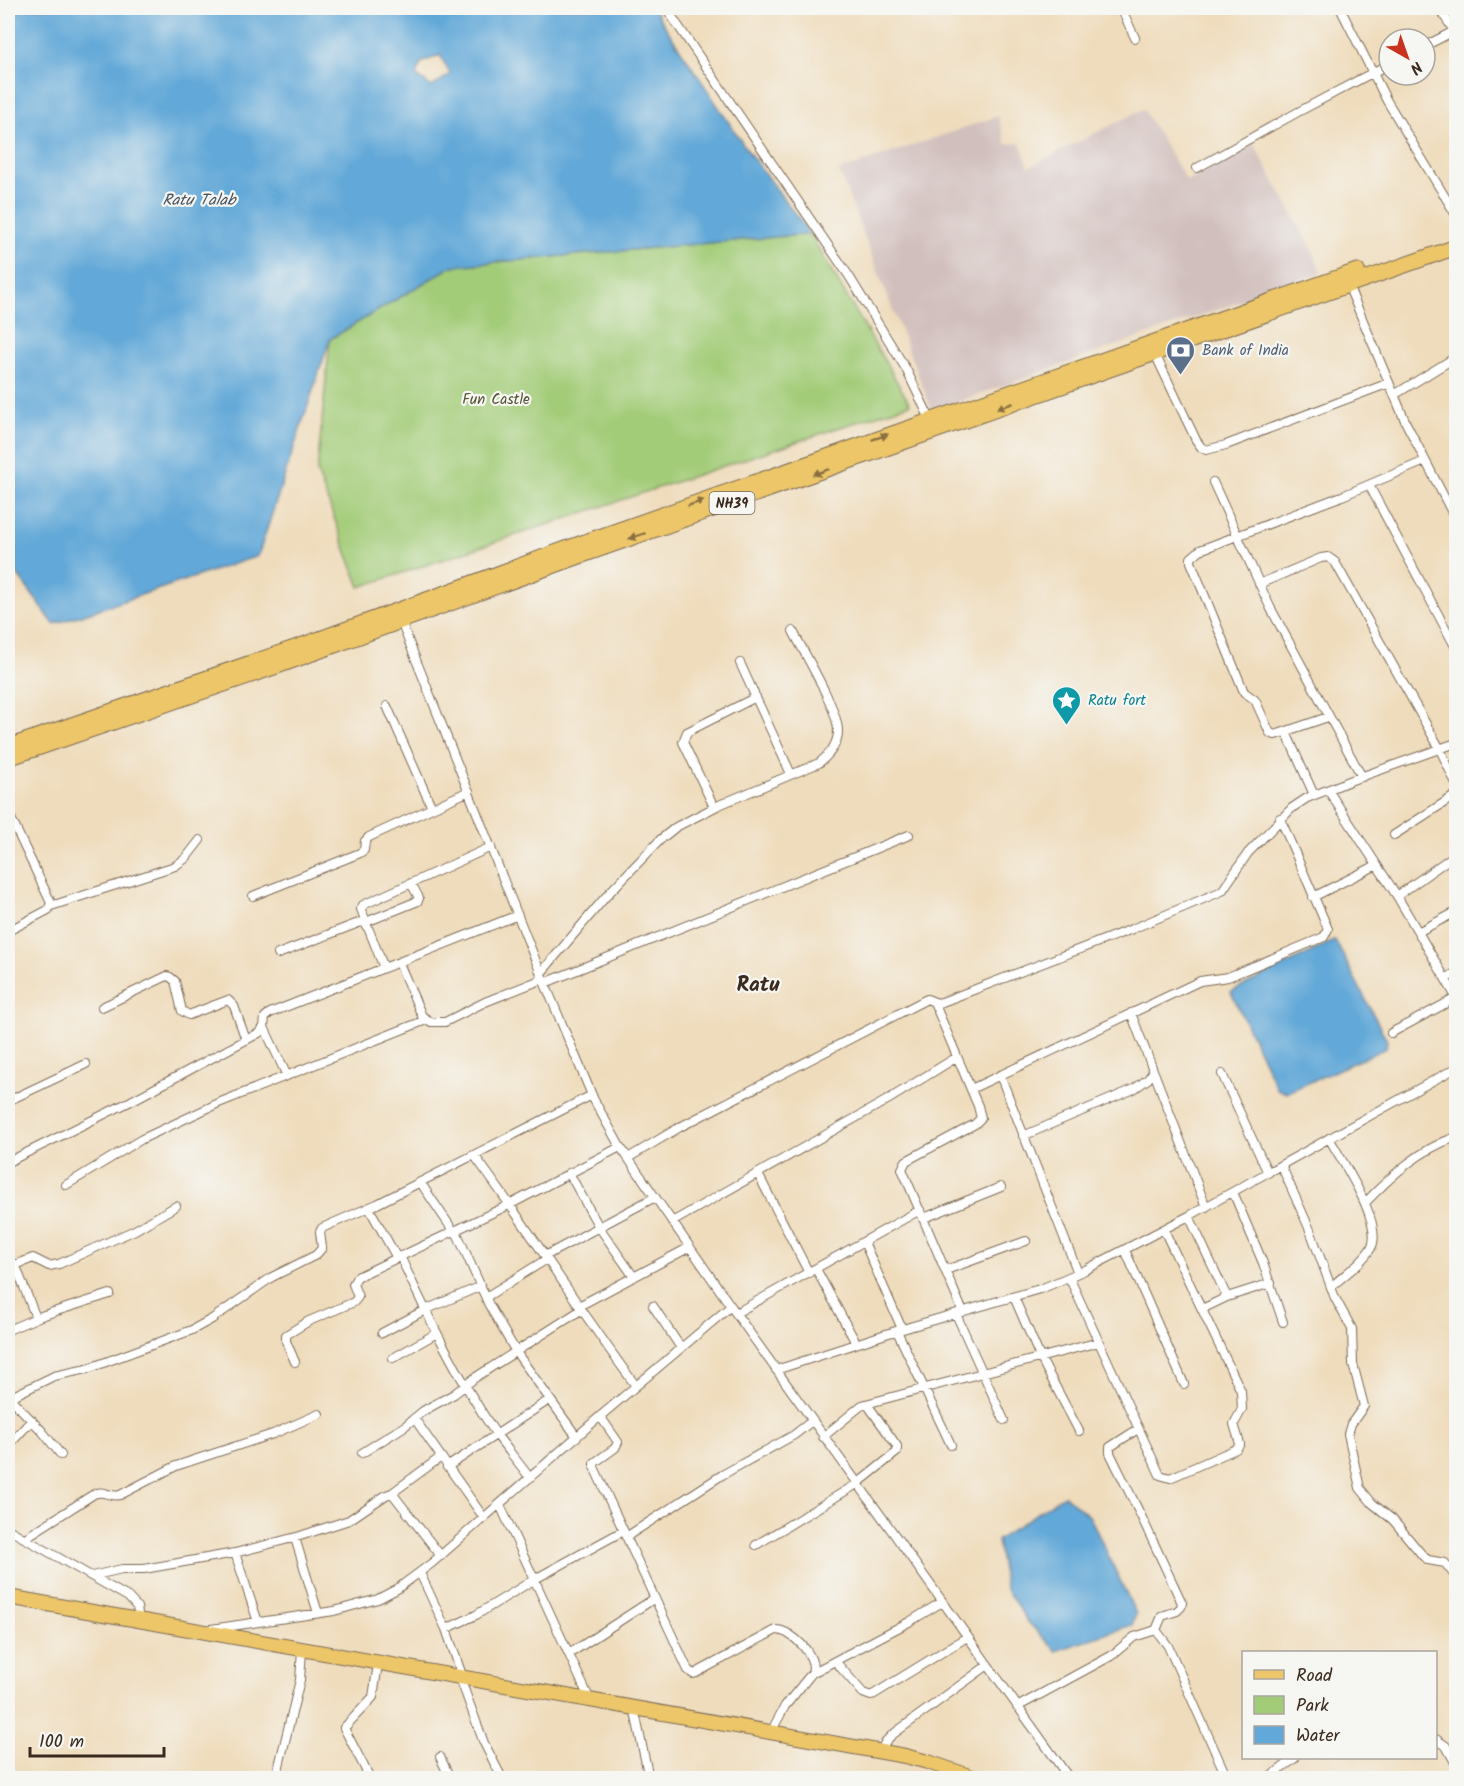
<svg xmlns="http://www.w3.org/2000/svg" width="1464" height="1786" viewBox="0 0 1464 1786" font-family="Kalam,sans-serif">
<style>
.industrial{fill:#d1bfbd}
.green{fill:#a3cc78;stroke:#6f7b4b;stroke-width:1.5}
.water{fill:#62a8d8;stroke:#4e697b;stroke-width:1.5;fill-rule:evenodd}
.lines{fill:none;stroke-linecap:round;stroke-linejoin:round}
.street-casing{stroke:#7a6855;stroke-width:10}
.primary-casing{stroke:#7a6855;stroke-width:16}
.highway-casing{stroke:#7a6855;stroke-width:17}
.street{stroke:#fff;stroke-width:8}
.primary{stroke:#ecc669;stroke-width:14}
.highway{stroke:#ecc669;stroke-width:15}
.oneway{fill:#8b7040}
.labels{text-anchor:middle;stroke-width:4.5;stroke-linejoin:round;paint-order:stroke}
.shield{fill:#f6f6f2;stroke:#73675e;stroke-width:1.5}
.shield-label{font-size:14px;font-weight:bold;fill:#3b2a1e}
.service-label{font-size:15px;fill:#4e5e75;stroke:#f6f6f2;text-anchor:start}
.park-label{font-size:15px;fill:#555234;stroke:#f6f6f2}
.culture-label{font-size:15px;fill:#0d838f;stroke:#f6f6f2;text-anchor:start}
.water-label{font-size:16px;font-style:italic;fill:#49565f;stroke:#f6f6f2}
.district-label{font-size:21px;font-weight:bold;fill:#3b2a1e;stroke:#f6f6f2}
</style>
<rect width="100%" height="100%" fill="#f6f6f2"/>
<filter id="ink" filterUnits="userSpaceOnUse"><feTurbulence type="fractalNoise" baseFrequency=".0167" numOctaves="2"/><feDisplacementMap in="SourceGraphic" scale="12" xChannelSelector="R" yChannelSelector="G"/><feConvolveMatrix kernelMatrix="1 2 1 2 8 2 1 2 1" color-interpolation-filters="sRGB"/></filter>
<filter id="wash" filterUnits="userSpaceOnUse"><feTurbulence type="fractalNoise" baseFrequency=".008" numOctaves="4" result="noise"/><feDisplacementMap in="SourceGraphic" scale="24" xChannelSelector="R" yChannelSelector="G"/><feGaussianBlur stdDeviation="1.35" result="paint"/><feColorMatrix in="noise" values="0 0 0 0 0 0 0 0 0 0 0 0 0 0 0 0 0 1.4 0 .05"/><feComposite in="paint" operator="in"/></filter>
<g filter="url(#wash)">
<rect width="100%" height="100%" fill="#efdcbc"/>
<!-- industrial -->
<path class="industrial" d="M1143,109L1187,181L1254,144L1314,253L1321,273L932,411L839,171L998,116L1006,144L1020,143L1029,167Z"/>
<!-- green -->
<path class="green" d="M810,234L910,404L360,587L317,472L330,339L452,266Z"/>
<!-- water -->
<path class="water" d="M20,8H653L747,150L810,234L452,266L330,339L258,556L54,624L8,562V27ZM440,55L450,74L432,87L416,75L421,63Z
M1335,940L1387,1041L1386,1048L1286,1093L1277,1089L1231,992Z
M1064,1495L1090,1517L1136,1614L1132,1625L1056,1651L1028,1622L1005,1588L997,1540Z"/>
</g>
<g filter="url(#ink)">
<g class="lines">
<defs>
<path id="street" d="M666,8L849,276L906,369L930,419
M1121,8L1135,38
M1340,8L1387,101L1456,215
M1439,8L1454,31
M1425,46L1456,30
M1197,168L1298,112L1389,64
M1348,285L1406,423L1456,520
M1155,354L1196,440L1201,447L1206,450L1226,445L1389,383
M1394,395L1456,357
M1213,482L1270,607L1362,777
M1369,485L1456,648
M1259,584L1321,558L1328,557L1335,562L1440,749L1456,784
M401,622L543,979L594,1100L619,1145L737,1315L1069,1778
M740,663L791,774
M387,706L432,808
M1328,717L1275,735L1270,733L1255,700L1244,692L1191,562V558L1200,550L1342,496L1425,461
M1286,732L1314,795
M1328,790L1397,896L1456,997
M714,807L683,742L687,732L756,697
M8,812L51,903L48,910L8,931
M1394,835L1456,795
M253,896L360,853L364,850L365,841L369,837L469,791
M1397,896L1456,854
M1313,897L1377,865
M51,906L175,866L186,858L200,840
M366,922L418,901L419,898L411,883
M367,925L361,909L363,905L491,847
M1418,932L1456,912
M278,954L361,922L365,923L369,930L384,968
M399,963L422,1016L431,1022H445L485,1002L543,979
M541,973L608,894L661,839L676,827L719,805L819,763C829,755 838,745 838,731C838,709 804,653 793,631
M1446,979L1456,972
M545,983L909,835
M934,1002L978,1106L981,1118L975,1124L906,1161L902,1169L963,1312
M102,1007L167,976L170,977L175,981L182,1011L189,1015L228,1000L234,1006L246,1040
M1131,1013L1206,1207
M264,1027L287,1076
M1391,1033L1456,998
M1222,1074L1268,1173
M1000,1075L1078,1273
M971,1089L1200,981L1228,977L1324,937L1328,929L1280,818
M8,1101L86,1064
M1023,1136L1134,1089L1148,1079L1153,1072
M1329,1138C1341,1160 1385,1224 1371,1248C1362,1263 1344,1275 1331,1287
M474,1155C530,1230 580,1311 636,1386
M628,1158L680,1127L927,999L937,1003L942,1002L1132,929L1222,891L1248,853L1292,808L1307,798L1352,780L1456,743
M8,1162L131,1101L259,1033L264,1027L265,1017L270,1013L518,915
M1281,1165L1310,1230L1335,1298L1352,1329L1353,1364L1364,1406L1351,1424L1348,1434L1360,1488L1372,1503L1393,1520L1423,1556L1428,1560L1445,1563L1456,1577
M569,1173L599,1227L634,1277
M758,1174L809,1273
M420,1182L454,1232
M66,1185L142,1139L221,1102L426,1020
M1233,1192L1263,1263L1283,1322
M1365,1203C1392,1175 1419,1150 1456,1137
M369,1208L397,1258
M1189,1216L1227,1297
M924,1218L1001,1187
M672,1222L889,1099L957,1057
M456,1231L489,1305L516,1352L577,1437
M864,1242L902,1329
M1125,1250L1184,1384
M400,1256C428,1317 458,1378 496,1434C507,1449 519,1463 530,1478
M545,1256L655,1197
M15,1264L36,1318
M8,1268L33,1258L49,1266L59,1264L135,1230L176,1206
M816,1269L856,1343
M946,1270L1026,1241
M1069,1277L1160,1475L1170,1478L1236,1449L1240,1444L1234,1424L1242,1409L1241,1391L1164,1230
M486,1297L547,1259
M1014,1297L1040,1357L1079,1431
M579,1306L690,1247
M653,1306L681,1348
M1202,1309L1227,1297L1271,1283
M736,1313L920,1210
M956,1314L1004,1420
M8,1330L41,1316L110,1294
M897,1331L951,1445
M382,1333L425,1310L481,1286
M393,1358L437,1333
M295,1362L286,1341V1335L309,1321L354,1302L358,1297L353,1284L357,1277L511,1204L620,1147
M776,1370L889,1333L1043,1288L1085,1270L1189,1216L1456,1068
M8,1396L42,1431L61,1455
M9,1398L54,1376L87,1369L192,1330L212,1319L272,1277L316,1255L322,1248L320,1232L322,1228L377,1204L592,1095
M600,1416L618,1442L615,1448L594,1463V1467L688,1670L693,1674L696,1673L776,1630C792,1630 818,1656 812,1673L785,1706L771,1732
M414,1418L484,1518
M823,1437L862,1405L1099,1342
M8,1446L32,1420
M362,1453L405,1426L423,1411L454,1394L476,1377L581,1310
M447,1467L549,1400
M392,1493L441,1457
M500,1505L590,1700
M8,1529L128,1597L137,1607L139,1620
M626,1537L722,1475L794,1435L812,1421
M25,1538L94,1494C104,1489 110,1498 120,1495L176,1466L273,1434L319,1414
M295,1538L318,1613
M756,1545L857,1484L897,1452V1446L867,1404
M235,1553L258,1622
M420,1573L446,1629L463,1678
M92,1576L122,1569H144L235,1553L300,1536L349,1520L386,1495L392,1493L441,1556
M211,1629L334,1611L378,1599L397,1589L432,1563L598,1418L731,1306
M446,1629L476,1615L535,1579L623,1531
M1156,1630L1168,1646L1227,1778
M569,1654L655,1598
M835,1661L863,1693L871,1696L967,1637
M812,1673L909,1622L942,1602
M460,1678L484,1743L502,1778
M1017,1707L1111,1656L1134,1637L1156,1630L1162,1616L1177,1611L1181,1607L1182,1603L1142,1518L1110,1453V1447L1138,1429
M634,1708L649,1778
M1436,1739L1446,1746L1456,1764
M880,1752L886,1741L892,1735L988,1665
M440,1757L450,1778
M276,1778L300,1680L302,1650
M370,1778L344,1728L373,1697L378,1664
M1269,1778L1295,1758"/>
<path id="primary" d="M8,1597L905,1756L928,1762L975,1778"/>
<path id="highway" d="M8,747L306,644L585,542L1357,271
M8,758L280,665L588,553L1456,247"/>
</defs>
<!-- street casing -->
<use href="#street" class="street-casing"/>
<!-- primary casing -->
<use href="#primary" class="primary-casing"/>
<!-- highway casing -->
<use href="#highway" class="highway-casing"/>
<!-- street -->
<use href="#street" class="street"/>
<!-- primary -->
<use href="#primary" class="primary"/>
<!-- highway -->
<use href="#highway" class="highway"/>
</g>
<!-- one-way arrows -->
<defs><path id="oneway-solid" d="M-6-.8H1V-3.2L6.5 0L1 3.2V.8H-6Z" transform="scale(1.5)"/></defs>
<g class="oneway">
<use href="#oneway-solid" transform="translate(1005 406) rotate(161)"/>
<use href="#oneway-solid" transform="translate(880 437) rotate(-19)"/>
<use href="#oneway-solid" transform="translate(821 472) rotate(160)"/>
<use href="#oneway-solid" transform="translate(696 503) rotate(-19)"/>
<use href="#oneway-solid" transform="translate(637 536) rotate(161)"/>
</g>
</g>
<!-- icons -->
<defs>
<symbol id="bank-pin" viewBox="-11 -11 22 30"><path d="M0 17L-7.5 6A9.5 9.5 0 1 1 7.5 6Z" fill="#5c6f8a" stroke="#f6f6f2"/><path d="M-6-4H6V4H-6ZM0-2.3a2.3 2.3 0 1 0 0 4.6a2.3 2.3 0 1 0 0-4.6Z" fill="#fff"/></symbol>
<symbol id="sight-pin" viewBox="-11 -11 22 30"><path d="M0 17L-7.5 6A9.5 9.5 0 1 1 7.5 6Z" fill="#0f9aa8" stroke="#f6f6f2"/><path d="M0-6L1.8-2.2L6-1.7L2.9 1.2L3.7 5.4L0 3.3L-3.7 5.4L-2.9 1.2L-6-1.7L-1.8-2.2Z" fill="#fff"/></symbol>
</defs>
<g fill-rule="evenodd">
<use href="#bank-pin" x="1164" y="334" width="33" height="45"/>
<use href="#sight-pin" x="1050" y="684" width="33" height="45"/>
</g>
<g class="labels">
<!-- shield labels -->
<rect class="shield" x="709.5" y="492" width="45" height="22" rx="4.5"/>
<g class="shield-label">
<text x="732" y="508">NH39</text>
</g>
<!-- service labels -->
<g class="service-label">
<text x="1202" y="355">Bank of India</text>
</g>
<!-- park labels -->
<g class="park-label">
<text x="496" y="404">Fun Castle</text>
</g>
<!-- culture labels -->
<g class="culture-label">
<text x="1088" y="705">Ratu fort</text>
</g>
<!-- water labels -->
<g class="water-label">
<text x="199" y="205">Ratu Talab</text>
</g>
<!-- district labels -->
<g class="district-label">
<text x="758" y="991">Ratu</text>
</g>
</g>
<!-- margin -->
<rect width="1464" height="1786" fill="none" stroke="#f6f6f2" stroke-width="30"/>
<!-- legend -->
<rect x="1242" y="1651" width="195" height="108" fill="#f6f6f2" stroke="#aba49d" stroke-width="1.5"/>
<rect x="1254" y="1670" width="30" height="9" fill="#ecc669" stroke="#aba49d" stroke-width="1.5"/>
<text x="1296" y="1681" font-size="18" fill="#3b2a1e">Road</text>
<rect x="1254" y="1696" width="30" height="18" fill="#a3cc78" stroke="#aba49d" stroke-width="1.5"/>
<text x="1296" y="1711" font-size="18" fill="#3b2a1e">Park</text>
<rect x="1254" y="1726" width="30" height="18" fill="#62a8d8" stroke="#aba49d" stroke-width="1.5"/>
<text x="1296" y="1741" font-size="18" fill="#3b2a1e">Water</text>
<!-- north arrow -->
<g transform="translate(1407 57) rotate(140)"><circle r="28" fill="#f6f6f2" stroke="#aba49d" stroke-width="1.5"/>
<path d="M0-4.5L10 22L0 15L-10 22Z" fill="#c8321e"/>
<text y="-9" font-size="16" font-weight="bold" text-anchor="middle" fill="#3b2a1e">N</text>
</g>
<!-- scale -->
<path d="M30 1747v9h134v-9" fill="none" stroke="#3b2a1e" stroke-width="3"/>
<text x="39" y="1747" font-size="18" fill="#3b2a1e" stroke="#f6f6f2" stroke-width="4.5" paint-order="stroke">100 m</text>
</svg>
